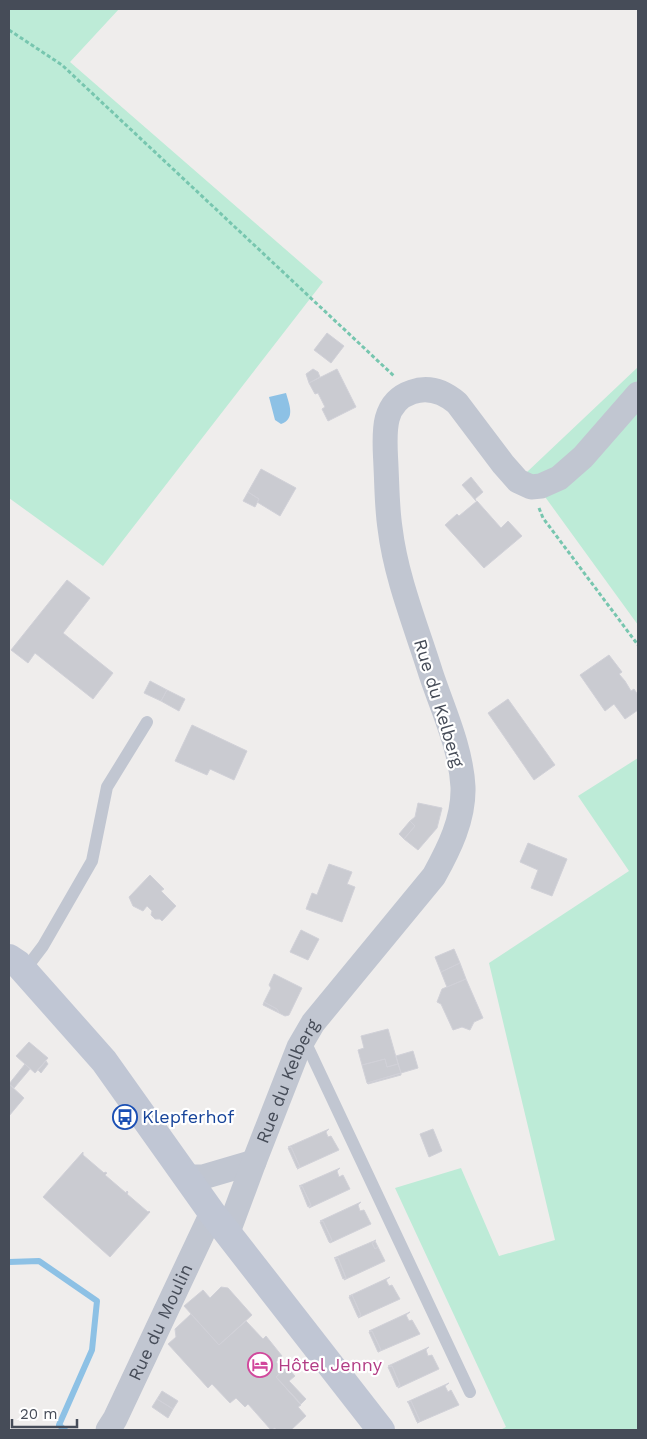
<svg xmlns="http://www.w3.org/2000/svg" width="647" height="1439" viewBox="0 0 647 1439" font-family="'Work Sans',sans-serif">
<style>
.green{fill:#bdebd7}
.water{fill:#8dc1e5}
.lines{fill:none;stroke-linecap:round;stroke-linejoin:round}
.stream{stroke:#8dc1e5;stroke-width:6}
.building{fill:#cacbd1;stroke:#d1d1d8}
.path{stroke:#77c6af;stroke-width:3;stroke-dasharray:4 2.5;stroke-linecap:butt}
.lane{stroke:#c1c6d1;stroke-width:12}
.street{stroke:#c1c6d1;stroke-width:25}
.secondary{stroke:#c0c6d4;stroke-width:28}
.labels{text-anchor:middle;stroke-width:4.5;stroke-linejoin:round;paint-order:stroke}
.street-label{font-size:18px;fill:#464c58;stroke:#fff}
.transit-label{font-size:18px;fill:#164399;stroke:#fff;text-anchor:start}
.hotel-label{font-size:18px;fill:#b23c85;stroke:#fff;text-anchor:start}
</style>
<rect width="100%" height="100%" fill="#efedec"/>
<!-- green -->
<path class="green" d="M9,9H119L70,62L323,282L103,566L9,498Z
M638,367V625L527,472Z
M638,758V1430H500L506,1427L395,1188L461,1168L499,1256L555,1240L489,963L629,871L578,796Z"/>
<!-- water -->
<path class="water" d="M286,393C289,404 296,419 281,424L275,420L269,397Z"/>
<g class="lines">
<!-- stream -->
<path class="stream" d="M9,1262L39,1261L97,1301L92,1350L59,1425L65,1430"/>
</g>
<!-- building -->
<path class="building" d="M327,333L344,346L331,363L314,350Z
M313,369L318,372L320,377L309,383L306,374Z
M337,369L356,407L328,421L322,409L325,407L318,393L315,394L309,383Z
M261,469L296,488L280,516L257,502L259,499L248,492Z
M471,477L483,492L475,499L476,501L462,485Z
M248,492L259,499L255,507L243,501Z
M477,501L501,528L508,521L522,536L484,568L445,525L457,514L459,516Z
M67,580L90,598L63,633L113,673L93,699L35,653L28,663L11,650Z
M609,655L622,672L619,674L625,681L631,691L634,689L638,695V710L625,719L614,704L605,711L580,675Z
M150,681L167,690L161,701L144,693Z
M167,690L185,699L179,711L161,701Z
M508,699L555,765L534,780L488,713Z
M192,725L247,751L234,780L210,769L207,775L175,761Z
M418,803L442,808L437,828L418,850L404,839L415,826L410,821L415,817Z
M410,821L415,826L404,839L399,834Z
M528,843L567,859L552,896L531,888L538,870L520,862Z
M329,864L352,872L347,884L355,887L342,922L306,909L312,893L317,895Z
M150,875L164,889L161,891L176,906L162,921L160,919H155L151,915L152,911L147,906L143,911L133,906L129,897Z
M301,930L319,939L308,960L290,952Z
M454,949L460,963L441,972L435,957Z
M460,963L466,979L447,987L441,972Z
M274,974L302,988L289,1015L285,1016L279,1013L277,1009L264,1002L271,988L269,985Z
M466,979L483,1018L474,1022L470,1030L462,1027L453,1030L441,1004L437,1002L442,989Z
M264,1002L277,1009L279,1013L263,1005Z
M388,1029L398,1064L387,1067L385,1059L362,1065L358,1050L364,1048L361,1036Z
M29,1042L48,1058L35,1073L16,1056Z
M413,1051L418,1068L401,1073L396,1056Z
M385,1059L387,1067L398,1064L401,1073L367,1083L362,1065Z
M46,1061L48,1064L41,1073L38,1070Z
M25,1064L30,1069L14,1088L9,1084Z
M401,1073V1075L368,1084L367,1083Z
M9,1084L24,1098L9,1116Z
M329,1129L326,1132L328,1137L331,1136L339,1150L297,1169L300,1167L291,1147H288Z
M433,1129L442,1151L429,1157L420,1134Z
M291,1147L300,1167L297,1168L288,1148Z
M83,1152V1155L104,1173L105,1172L107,1173L105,1175L126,1193L127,1191L128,1192L127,1194L148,1212L149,1211L150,1212L110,1257L43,1197Z
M340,1168L337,1171L339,1177L343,1175L350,1189L309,1208L311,1205L302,1186H299Z
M302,1186L311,1205L308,1207L300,1187Z
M361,1202L358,1205L360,1211L364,1210L371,1224L330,1243L329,1242L332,1240L323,1221H320Z
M323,1221L332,1240L329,1242L320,1222Z
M376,1240L372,1243L375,1249L378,1247L385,1261L344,1280L346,1278L338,1258H334Z
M375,1241L378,1247L375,1249L372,1243Z
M338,1258L346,1278L343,1279L335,1259Z
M390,1277L386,1280L389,1286L392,1285L400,1299L358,1318L361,1315L352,1295L349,1296Z
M221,1287L228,1288L252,1315L219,1345L184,1306L203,1290L210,1298Z
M352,1295L361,1315L358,1317L349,1297Z
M410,1312L406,1315L409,1321L412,1320L420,1334L378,1352L381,1350L372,1331H369Z
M191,1314L219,1345L246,1321L263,1339L266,1336L282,1356L276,1362L284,1370L276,1377L301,1405L298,1407L306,1416L291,1430H277L275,1428L271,1430L248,1404L245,1407L236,1398L230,1403L212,1384L208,1388L168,1344L176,1337L175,1329Z
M372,1331L381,1350L378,1352L369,1332Z
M429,1347L426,1350L428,1356L432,1355L439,1369L398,1388L400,1385L392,1366H388Z
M286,1366L295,1376L289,1381L306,1399L301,1404L276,1377Z
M392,1366L400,1385L397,1387L388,1367Z
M449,1383L445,1386L448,1392L451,1390L459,1405L417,1423L420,1421L411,1401L407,1402Z
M162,1391L178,1401L173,1409L157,1399Z
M157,1399L173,1409L168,1418L152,1407Z
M411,1401L420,1421L417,1422L408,1402Z"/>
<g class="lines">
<!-- path -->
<path class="path" d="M9,30L62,65L394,376
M539,508L543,518L638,645"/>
<!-- lane -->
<path class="lane" d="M24,971L43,946L92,861L107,787L147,722
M304,1039L470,1392"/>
<!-- street -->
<g class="street">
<path d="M186,1177H203L254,1162"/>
<path id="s1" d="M228,1232L254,1162L299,1047L313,1023L434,876C449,849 464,819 463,787C461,748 443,710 431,674C416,626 396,578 390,528C387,508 387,487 386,467C385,439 379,403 412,392C429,386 444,392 457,403L503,464L518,481L531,487L541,486L559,478L583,457L638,394"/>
<path id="s2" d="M108,1430L115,1419L212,1213"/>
</g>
<!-- secondary -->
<path class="secondary" d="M9,958L18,964L104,1061L212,1213L381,1430"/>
</g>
<!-- icons -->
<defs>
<symbol id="bus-ring" viewBox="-11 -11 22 22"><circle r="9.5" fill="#fff" stroke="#1a4fb4" stroke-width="1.5"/><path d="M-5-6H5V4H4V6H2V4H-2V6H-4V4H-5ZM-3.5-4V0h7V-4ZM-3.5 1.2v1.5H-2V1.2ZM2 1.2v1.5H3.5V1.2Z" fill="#1a4fb4"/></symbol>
<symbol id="hotel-ring" viewBox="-11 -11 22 22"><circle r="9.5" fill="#fff" stroke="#d1479c" stroke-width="1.5"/><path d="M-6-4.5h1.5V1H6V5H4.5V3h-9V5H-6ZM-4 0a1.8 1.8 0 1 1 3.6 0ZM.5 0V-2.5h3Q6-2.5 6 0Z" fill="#d1479c"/></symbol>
</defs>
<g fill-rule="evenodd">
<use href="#bus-ring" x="111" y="1103" width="28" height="28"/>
<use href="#hotel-ring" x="246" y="1351" width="28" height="28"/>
</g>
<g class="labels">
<!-- street labels -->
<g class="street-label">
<text transform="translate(439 703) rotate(73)" y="6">Rue du Kelberg</text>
<text dy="6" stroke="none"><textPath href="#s1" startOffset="162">Rue du Kelberg</textPath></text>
<text dy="6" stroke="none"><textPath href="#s2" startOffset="120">Rue du Moulin</textPath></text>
</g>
<!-- transit labels -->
<g class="transit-label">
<text x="142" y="1123">Klepferhof</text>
</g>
<!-- hotel labels -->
<g class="hotel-label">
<text x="278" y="1371">Hôtel Jenny</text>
</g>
</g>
<!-- border -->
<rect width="647" height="1439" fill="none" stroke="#464c58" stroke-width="20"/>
<!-- scale -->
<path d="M12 1419v8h65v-8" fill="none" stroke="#464c58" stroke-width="2.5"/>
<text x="20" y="1419" font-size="15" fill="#464c58" stroke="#ffffff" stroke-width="4" paint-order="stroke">20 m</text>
</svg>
